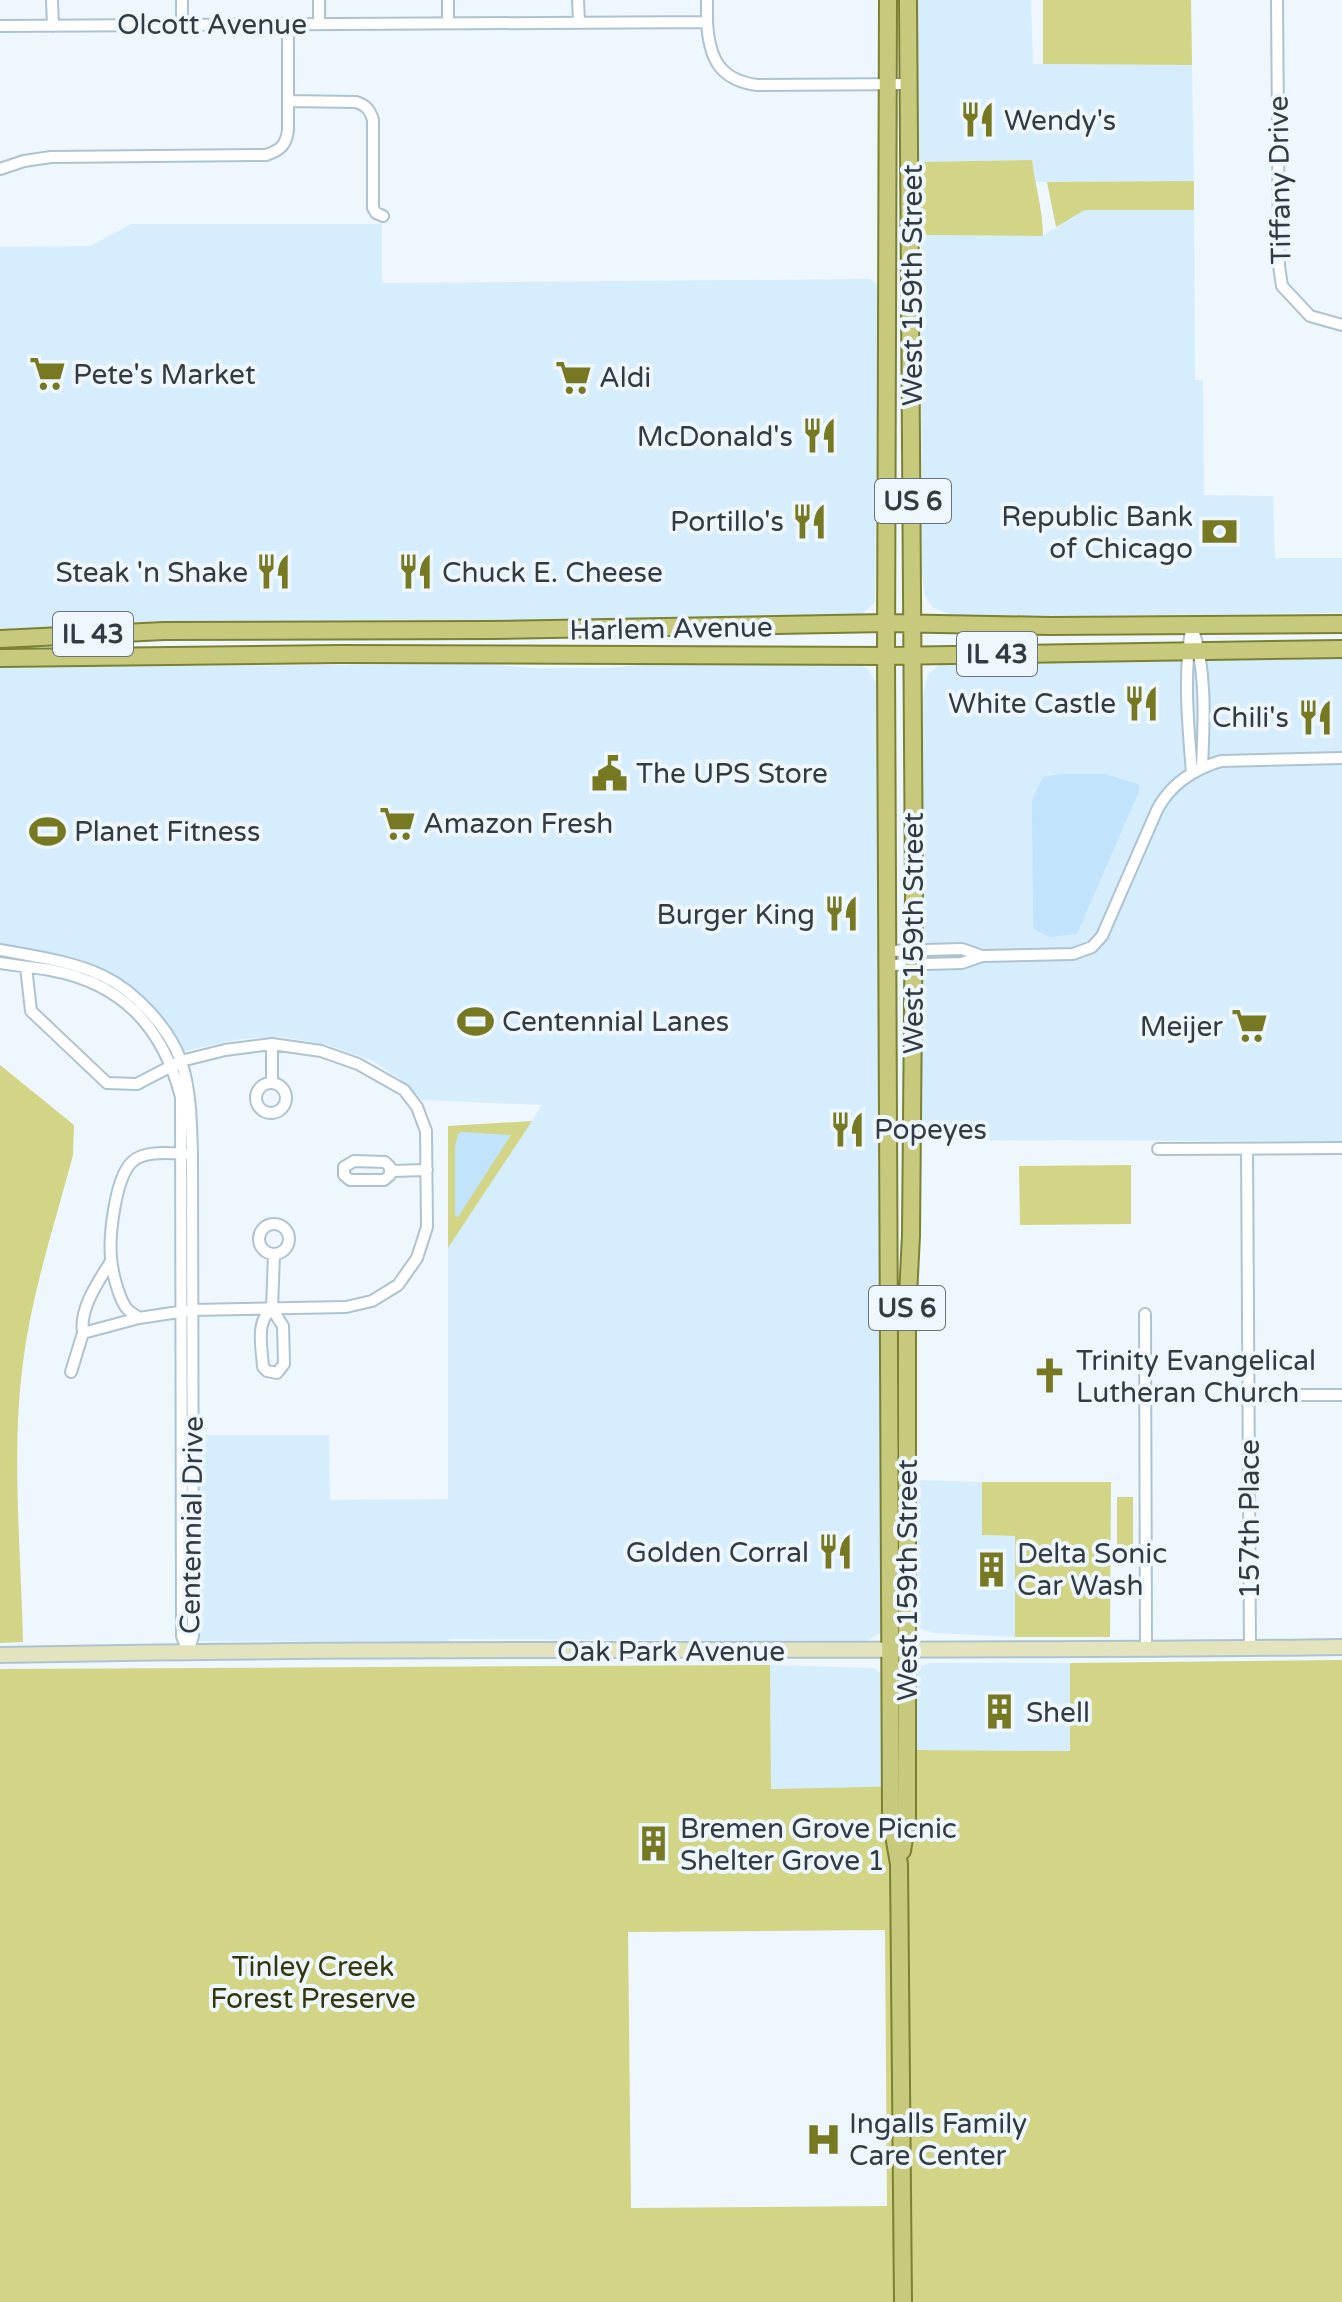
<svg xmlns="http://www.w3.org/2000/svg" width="1342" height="2302" viewBox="0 0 1342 2302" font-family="'Varela Round',sans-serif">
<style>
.built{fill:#d6edfd}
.green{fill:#d1d585;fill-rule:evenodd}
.water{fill:#c1e3fc}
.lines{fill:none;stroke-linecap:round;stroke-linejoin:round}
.street-casing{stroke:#aec3d2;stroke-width:14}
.secondary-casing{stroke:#aec3d2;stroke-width:18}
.primary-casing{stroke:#7b8130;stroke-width:20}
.street{stroke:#fff;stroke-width:10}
.secondary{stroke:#e3e4be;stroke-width:14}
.primary{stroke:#c7ca7d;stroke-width:16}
.labels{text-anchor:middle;stroke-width:8;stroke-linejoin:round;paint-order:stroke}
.shield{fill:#eef7fd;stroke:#6a7379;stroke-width:2}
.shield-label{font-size:26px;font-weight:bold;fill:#323b41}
.street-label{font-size:28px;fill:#323b41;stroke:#eef7fd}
.poi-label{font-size:28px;fill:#323b41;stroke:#eef7fd;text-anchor:start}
.park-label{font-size:28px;fill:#35360b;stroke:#eef7fd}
</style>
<rect width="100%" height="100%" fill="#eef7fd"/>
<!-- built -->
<path class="built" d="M914,0H1031L1033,64L1192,65L1194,181L1034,182L1032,160L917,162Z
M1085,210H1194L1195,380L1203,381L1204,495L1273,496L1275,558H1342V613L965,617L949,614L932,607L925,596L922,574L921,235L1042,236Z
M131,224H382V283L870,279L876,283L878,292L875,602L861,615L840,619L148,624L0,632V247L90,246Z
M1342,656V1141L917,1140L922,1030V699L928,674L944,661Z
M661,662L854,663L867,668L877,684L879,696L883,1632L866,1641L449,1639V1642L199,1641L200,1435H329L330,1500L448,1499V1248L542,1105L422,1100L400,1079L373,1061L328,1045L282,1037L240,1039L185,1051L172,1030L144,1000L115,976L79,959L0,943V663L191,666L482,664L532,668H612Z
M915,1480L982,1482V1535L1015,1536V1637L934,1633L921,1629L914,1617Z
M930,1663H1070L1071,1751L914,1750L915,1674L920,1666Z
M770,1665L874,1668L880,1673L884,1681L887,1787L771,1789Z"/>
<!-- green -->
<path class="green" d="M1043,0H1191L1192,65L1043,64Z
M1032,160C1035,186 1043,209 1043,236L921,235L917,162Z
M1194,181V210H1085L1056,227L1047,182Z
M0,1065L74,1125L73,1155C55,1223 32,1292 23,1362C11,1453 21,1551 23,1642L0,1643Z
M532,1121L448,1248V1126Z
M1131,1165V1224L1020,1225L1019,1166Z
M982,1482H1111L1110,1637H1015V1536L982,1535Z
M1117,1497H1133V1562H1117Z
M1342,1660V2302H0V1669L770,1665L771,1789L914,1786V1750L1070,1751V1663ZM885,1930L887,2206L631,2208L628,1932Z"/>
<!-- water -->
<path class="water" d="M1061,774H1105L1138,784L1140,789L1077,934L1050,937L1033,929L1032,800L1043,777Z
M462,1132L511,1135L458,1217L455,1216V1146L458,1134Z"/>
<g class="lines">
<defs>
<path id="street" d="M52,0L53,26
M182,0V24
M319,0V24
M448,0V22
M578,0L579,21
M707,0V22
M1277,0L1279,266L1282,286L1310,316L1342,325
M0,26L707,22C709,56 718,80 757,85L910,84
M288,101L356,102C366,105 370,110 373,120V208L376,213L383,216
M0,169L24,161L51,157L266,155C281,150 286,145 288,130V24
M1192,624C1183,673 1188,724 1192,773
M1192,626C1207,671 1204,720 1202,767
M0,950C33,956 72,961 103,976C135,991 169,1028 181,1061C191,1091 191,1123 192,1154L193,1636L188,1652
M889,951L962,949L982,956
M0,963C17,966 34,967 50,970C123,983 163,1028 181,1097L182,1636L188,1652
M889,965L962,963L982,956L1073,954L1092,947L1102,936L1157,810C1170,785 1194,769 1221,761L1342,758
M26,967L31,1011L107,1083L137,1084L181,1061L225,1050L272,1044L321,1051L358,1064L404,1090L417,1107L426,1131L427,1227L417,1258L398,1285L372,1301L346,1307L192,1310L139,1318C134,1314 127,1311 125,1306C118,1295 112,1271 111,1258C109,1236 115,1178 132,1162C145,1149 174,1154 192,1154
M272,1082V1044
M256 1098a15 15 0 1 1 30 0a15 15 0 1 1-30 0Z
M1158,1149L1342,1148
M1247,1149L1250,1649
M354,1161L385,1162L390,1167V1175L384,1180H350L344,1175V1167Z
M391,1171L427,1170
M259 1239a15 15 0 1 1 30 0a15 15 0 1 1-30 0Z
M111,1261C99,1281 79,1308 83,1333L139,1318
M272,1309L283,1326L284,1364L277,1373L267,1371L263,1367C262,1348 255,1321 272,1309Z
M272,1309L274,1254
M1145,1314L1146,1649
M71,1372L83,1333
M1248,1395H1342"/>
<path id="secondary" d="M0,1655C447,1646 895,1653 1342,1647"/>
<path id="primary" d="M888,0L886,656L891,1818L899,1864L903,2302
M0,639L164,631L492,630L887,623L1050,626L1342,624
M0,658L340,654L886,656L1342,649
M902,1851L907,1819V1316L911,1235L914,890L908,0"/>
</defs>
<!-- street casing -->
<use href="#street" class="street-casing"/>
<!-- secondary casing -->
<use href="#secondary" class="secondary-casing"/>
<!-- primary casing -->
<use href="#primary" class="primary-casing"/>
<!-- street -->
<use href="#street" class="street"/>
<!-- secondary -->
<use href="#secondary" class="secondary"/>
<!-- primary -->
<use href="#primary" class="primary"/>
</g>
<!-- icons -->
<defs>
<symbol id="restaurant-bare" viewBox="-9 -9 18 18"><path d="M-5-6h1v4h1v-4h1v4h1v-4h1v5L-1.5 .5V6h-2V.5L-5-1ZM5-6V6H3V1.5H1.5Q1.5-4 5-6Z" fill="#777922" stroke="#eef7fd" stroke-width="2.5" paint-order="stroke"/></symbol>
<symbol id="supermarket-bare" viewBox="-9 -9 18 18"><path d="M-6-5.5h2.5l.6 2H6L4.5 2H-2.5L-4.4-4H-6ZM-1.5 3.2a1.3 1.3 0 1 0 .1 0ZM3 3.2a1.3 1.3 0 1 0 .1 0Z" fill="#777922" stroke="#eef7fd" stroke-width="2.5" paint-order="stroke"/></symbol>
<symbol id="bank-bare" viewBox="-9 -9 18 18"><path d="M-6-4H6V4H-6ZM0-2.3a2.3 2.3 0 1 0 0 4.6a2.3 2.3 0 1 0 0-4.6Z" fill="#777922" stroke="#eef7fd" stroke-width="2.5" paint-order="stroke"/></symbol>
<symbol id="civic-bare" viewBox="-9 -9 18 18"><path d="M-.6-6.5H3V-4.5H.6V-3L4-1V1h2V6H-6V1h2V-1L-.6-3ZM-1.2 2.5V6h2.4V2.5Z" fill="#777922" stroke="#eef7fd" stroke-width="2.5" paint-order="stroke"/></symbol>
<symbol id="stadium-bare" viewBox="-9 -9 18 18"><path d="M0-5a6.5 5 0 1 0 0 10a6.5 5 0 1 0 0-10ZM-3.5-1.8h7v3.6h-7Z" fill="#777922" stroke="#eef7fd" stroke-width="2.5" paint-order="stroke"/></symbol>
<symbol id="church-bare" viewBox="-9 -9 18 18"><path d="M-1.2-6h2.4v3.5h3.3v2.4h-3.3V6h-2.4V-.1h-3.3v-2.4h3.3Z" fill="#777922" stroke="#eef7fd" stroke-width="2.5" paint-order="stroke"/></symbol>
<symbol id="building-bare" viewBox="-9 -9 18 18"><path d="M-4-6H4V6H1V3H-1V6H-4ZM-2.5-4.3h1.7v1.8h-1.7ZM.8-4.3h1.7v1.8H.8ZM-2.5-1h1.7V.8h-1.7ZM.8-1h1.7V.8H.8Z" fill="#777922" stroke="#eef7fd" stroke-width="2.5" paint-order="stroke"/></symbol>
<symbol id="hospital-bare" viewBox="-9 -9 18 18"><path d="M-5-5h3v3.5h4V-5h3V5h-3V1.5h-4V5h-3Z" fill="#777922" stroke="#eef7fd" stroke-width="2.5" paint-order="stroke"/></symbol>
</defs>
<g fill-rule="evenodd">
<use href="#restaurant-bare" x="952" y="94" width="51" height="51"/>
<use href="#supermarket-bare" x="22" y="348" width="51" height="51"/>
<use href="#supermarket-bare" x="548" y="352" width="51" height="51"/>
<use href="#restaurant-bare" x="794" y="410" width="51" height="51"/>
<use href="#restaurant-bare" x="784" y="496" width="51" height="51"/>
<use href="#bank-bare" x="1194" y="506" width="51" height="51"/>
<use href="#restaurant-bare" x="248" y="546" width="51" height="51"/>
<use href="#restaurant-bare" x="390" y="546" width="51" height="51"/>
<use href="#restaurant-bare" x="1116" y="678" width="51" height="51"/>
<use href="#restaurant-bare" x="1290" y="692" width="51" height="51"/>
<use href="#civic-bare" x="584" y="748" width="51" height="51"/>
<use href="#supermarket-bare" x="372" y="798" width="51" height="51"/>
<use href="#stadium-bare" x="22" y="806" width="51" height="51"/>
<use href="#restaurant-bare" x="816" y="888" width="51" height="51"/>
<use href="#stadium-bare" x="450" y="996" width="51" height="51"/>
<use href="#supermarket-bare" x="1224" y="1000" width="51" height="51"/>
<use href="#restaurant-bare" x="822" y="1104" width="51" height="51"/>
<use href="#church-bare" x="1024" y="1350" width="51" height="51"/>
<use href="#restaurant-bare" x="810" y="1526" width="51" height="51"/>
<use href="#building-bare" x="966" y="1544" width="51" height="51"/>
<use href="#building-bare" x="974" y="1686" width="51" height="51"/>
<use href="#building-bare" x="628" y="1818" width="51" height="51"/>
<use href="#hospital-bare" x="798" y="2114" width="51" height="51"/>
</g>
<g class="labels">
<!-- shield labels -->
<g class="shield">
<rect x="875" y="479" width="76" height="44" rx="6"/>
<rect x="53" y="612" width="80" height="44" rx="6"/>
<rect x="957" y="632" width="80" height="44" rx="6"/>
<rect x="869" y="1286" width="76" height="44" rx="6"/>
</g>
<g class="shield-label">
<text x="913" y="510">US 6</text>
<text x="93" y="643">IL 43</text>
<text x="997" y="663">IL 43</text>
<text x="907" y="1317">US 6</text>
</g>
<!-- street labels -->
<g class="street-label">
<text x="212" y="34">Olcott Avenue</text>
<text transform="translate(1279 180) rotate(-91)" y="10">Tiffany Drive</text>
<text transform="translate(912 285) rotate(-90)" y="10">West 159th Street</text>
<text transform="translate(671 628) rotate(-1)" y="10">Harlem Avenue</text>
<text transform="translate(913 933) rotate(-90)" y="10">West 159th Street</text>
<text transform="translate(1249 1519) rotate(-90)" y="10">157th Place</text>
<text transform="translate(191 1525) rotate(-89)" y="10">Centennial Drive</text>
<text transform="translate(907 1580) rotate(-90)" y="10">West 159th Street</text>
<text x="671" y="1661">Oak Park Avenue</text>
</g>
<!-- poi labels -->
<g class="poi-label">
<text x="1004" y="130">Wendy's</text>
<text x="73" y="384">Pete's Market</text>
<text x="599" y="387">Aldi</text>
<text x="793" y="446" text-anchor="end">McDonald's</text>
<text x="1193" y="526" text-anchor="end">Republic Bank<tspan x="1193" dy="32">of Chicago</tspan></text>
<text x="784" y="531" text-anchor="end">Portillo's</text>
<text x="248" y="582" text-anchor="end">Steak 'n Shake</text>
<text x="442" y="582">Chuck E. Cheese</text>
<text x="1116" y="713" text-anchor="end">White Castle</text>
<text x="1289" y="727" text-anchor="end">Chili's</text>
<text x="636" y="783">The UPS Store</text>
<text x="423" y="833">Amazon Fresh</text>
<text x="74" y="841">Planet Fitness</text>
<text x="815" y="924" text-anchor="end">Burger King</text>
<text x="502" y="1031">Centennial Lanes</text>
<text x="1223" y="1036" text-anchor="end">Meijer</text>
<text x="874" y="1139">Popeyes</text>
<text x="1076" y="1370">Trinity Evangelical<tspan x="1076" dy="32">Lutheran Church</tspan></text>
<text x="809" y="1562" text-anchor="end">Golden Corral</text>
<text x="1017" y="1563">Delta Sonic<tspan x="1017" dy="32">Car Wash</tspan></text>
<text x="1026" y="1722">Shell</text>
<text x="680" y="1838">Bremen Grove Picnic<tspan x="680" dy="32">Shelter Grove 1</tspan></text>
<text x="849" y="2133">Ingalls Family<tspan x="849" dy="32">Care Center</tspan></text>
</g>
<!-- park labels -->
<g class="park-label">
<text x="313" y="1976">Tinley Creek<tspan x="313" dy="32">Forest Preserve</tspan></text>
</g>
</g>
</svg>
